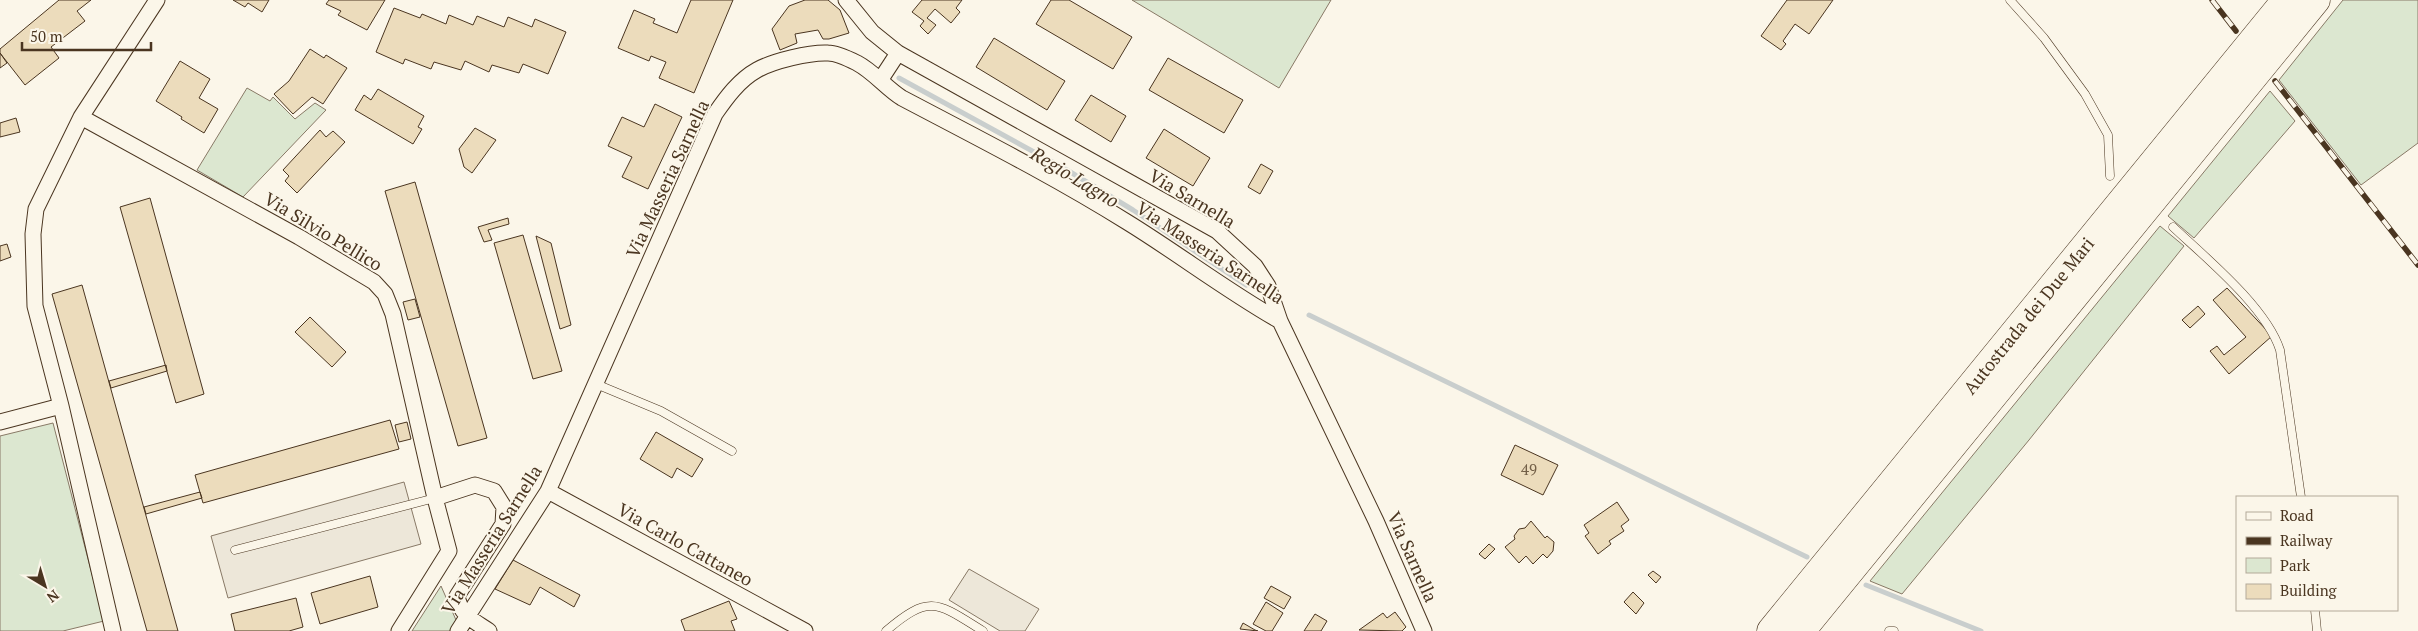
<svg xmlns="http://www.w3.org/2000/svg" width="2418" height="631" viewBox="0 0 2418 631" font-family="'PT Serif',serif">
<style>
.green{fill:#dce7d0;stroke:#887966}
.parking{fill:#ede7d9;stroke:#887966}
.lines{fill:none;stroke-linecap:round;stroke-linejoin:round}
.stream{stroke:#c9cecd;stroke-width:5}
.building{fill:#ecdcbc;stroke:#4a3520}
.lane-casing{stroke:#4a3520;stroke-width:9}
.street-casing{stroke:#4a3520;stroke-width:17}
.highway-casing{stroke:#4a3520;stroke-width:29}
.lane{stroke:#fbf6e9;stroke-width:8}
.street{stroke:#fbf6e9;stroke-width:15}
.highway{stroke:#fbf6e9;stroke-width:28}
.rail-casing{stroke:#4a3520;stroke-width:5.5}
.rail{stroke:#fbf6e9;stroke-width:4;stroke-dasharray:11;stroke-linecap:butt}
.labels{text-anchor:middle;stroke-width:4;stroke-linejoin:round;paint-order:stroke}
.number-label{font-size:15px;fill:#725f47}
.street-label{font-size:18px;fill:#4a3520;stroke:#fbf6e9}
.water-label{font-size:19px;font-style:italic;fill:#4a3520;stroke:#fbf6e9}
</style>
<rect width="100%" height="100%" fill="#fbf6e9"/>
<!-- green -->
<path class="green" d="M1132,0H1331L1279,88Z
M2343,0H2418V143L2361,185L2279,80Z
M247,88L270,101L273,97L295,119L315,103L326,110L243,197L197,170Z
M2270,91L2295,121L2194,238L2168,216Z
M2160,226L2184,246L2029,440L1902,594L1870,581Z
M53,423L104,621L63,631H0V436Z
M441,586L456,620L450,631H412Z"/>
<!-- parking -->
<path class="parking" d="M404,482L421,544L228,598L211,536Z
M969,569L1039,609L1025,631H1000L949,600Z"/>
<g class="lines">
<!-- stream -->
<path class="stream" d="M899,78L1067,170L1133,210L1246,285
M1309,315L1807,557
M1866,585L1981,631"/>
</g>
<!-- building -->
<path class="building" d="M59,0H91L77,11L85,21L51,47L59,58L25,85L0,53V49Z
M233,0H269L262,12L248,3L245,7Z
M329,0H385L367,30L338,15L341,11L326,4Z
M691,0H733L694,93L659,78L666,62L651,56L649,61L618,48L634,10L655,19L653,23L677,33Z
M805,0H828L840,10L849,33L829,39H823L818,30L795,34L797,43L780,50L772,29L789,6Z
M922,0H962L956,8L960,12L951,23L935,9L927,18L936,25L928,34L920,26L924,21L912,12Z
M1051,0H1069L1132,37L1113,69L1036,24Z
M1787,0H1833L1809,34L1795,24L1783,41L1786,44L1781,50L1761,36Z
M394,8L420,18L422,14L446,24L449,15L473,25L477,16L504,27L508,17L532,27L535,19L566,32L548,74L523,64L519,73L492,65L489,72L465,61L461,70L434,62L431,69L405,59L403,64L376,52Z
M994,38L1065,81L1047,110L976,67Z
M310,49L324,58L326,55L347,68L323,104L312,97L293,114L274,94L289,81Z
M0,53L7,63L0,68Z
M1168,58L1243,100L1224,133L1149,90Z
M180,61L210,79L199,98L218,109L204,133L181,119L182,117L156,101Z
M378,89L424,116L418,127L422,129L413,144L355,110L364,95L371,100Z
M1091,95L1126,116L1111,142L1075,120Z
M655,104L682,117L648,189L622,177L632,157L608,146L622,117L644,127Z
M16,118L20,132L0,137V123Z
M475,128L496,140L472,173L464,167L459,149Z
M1164,129L1210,158L1193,186L1146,158Z
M320,130L326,137L333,131L345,142L297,193L285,181L289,176L283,170Z
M1261,164L1273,171L1260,194L1248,187Z
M415,182L487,438L458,446L385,191Z
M150,198L204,394L176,403L120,207Z
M508,218L509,224L488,230L492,240L484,242L478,227Z
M523,235L562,371L533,379L494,243Z
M536,236L551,243L571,325L560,329Z
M7,244L11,257L0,261V246Z
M82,285L178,631H147L52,294Z
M2227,288L2272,336L2229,374L2210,351L2217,346L2224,355L2246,337L2213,300Z
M415,299L420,317L408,320L403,302Z
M2198,306L2205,314L2190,328L2182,320Z
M310,317L346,352L332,367L295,332Z
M166,365L167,371L111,388L109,381Z
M390,420L399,449L203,503L195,475Z
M407,422L411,439L399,442L395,425Z
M656,432L703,459L692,477L677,468L672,478L640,459Z
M1515,445L1558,465L1543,495L1501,475Z
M200,492L202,498L146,514L144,507Z
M1617,502L1629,520L1621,526L1624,531L1609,541L1611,544L1598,554L1585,536L1589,533L1584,525Z
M1531,521L1545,538L1547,536L1554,542L1553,551L1547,558L1543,554L1533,564L1526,556L1519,563L1505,547L1515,539L1514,536L1519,529L1525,528Z
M1489,544L1495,549L1485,559L1479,554Z
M513,560L580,595L574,607L540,587L530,605L495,589Z
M1653,571L1661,577L1656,583L1648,575Z
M370,576L378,607L320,624L311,593Z
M1271,586L1291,597L1284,609L1264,598Z
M1633,592L1644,603L1636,614L1624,602Z
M296,598L303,627L289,631H235L231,614Z
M729,601L737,619L731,621L735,631H685L681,620Z
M1266,602L1283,613L1272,631H1266L1253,624Z
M1395,612L1406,627L1402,631L1359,630L1383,613L1387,618Z
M1315,614L1327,621L1321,631H1304Z
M1243,623L1255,630L1258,631L1240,629Z"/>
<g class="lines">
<defs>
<path id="lane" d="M2010,0L2044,38L2085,94L2108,135L2110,176
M2173,227C2206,258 2266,307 2280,350L2301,497
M596,384L661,411L732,451
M235,550L435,498
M2315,610L2317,631
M886,631C930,593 938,603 983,631
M1889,631H1894"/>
<path id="street" d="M846,0L872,32L898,53L1217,231L1255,266L1268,286L1280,321L1376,521L1424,631
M881,79L898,53
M81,117L299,237L374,282L385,294L393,314L435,498L449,551L399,631
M0,422L61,406
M548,491L805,631
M435,498L475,485L494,491L504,507L503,524L457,596C461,616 473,620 489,631
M113,631L61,406L35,306L33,234L36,209L81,117L157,0
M458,631L548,491L715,114C726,98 739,80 757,70C773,61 810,52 828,53C836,53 849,59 857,63C874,72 886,88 902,98C978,138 1055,177 1127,222C1179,254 1227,291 1280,321"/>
<path id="highway" d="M1771,631L2286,0
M1801,631L2316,0"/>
</defs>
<!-- lane casing -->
<use href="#lane" class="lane-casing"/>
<!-- street casing -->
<use href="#street" class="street-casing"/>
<!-- highway casing -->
<use href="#highway" class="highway-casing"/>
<!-- lane -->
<use href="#lane" class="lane"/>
<!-- street -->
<use href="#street" class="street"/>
<!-- highway -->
<use href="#highway" class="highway"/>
<defs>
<path id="rail" d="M2212,0L2236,31
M2275,81L2418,265"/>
</defs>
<!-- rail casing -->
<use href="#rail" class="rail-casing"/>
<!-- rail -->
<use href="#rail" class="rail"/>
</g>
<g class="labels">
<!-- number labels -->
<g class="number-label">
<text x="1529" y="475">49</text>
</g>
<!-- street labels -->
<g class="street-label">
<text transform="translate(668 179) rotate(-65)" y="6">Via Masseria Sarnella</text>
<text transform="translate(1192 199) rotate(31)" y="6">Via Sarnella</text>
<text transform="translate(323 232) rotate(31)" y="6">Via Silvio Pellico</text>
<text transform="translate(1210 253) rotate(33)" y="6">Via Masseria Sarnella</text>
<text transform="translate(2029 316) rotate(-51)" y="6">Autostrada dei Due Mari</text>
<text transform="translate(492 540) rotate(-58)" y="6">Via Masseria Sarnella</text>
<text transform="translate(685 545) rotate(29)" y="6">Via Carlo Cattaneo</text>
<text transform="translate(1412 557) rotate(66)" y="6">Via Sarnella</text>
</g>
<!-- water labels -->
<g class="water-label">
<text transform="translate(1075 177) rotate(31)" y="7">Regio Lagno</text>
</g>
</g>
<!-- legend -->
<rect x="2236" y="496" width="162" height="115" fill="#fbf6e9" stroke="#b4a999"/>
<rect x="2246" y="512" width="25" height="8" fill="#fbf6e9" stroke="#b4a999"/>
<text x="2280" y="521" font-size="15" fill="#4a3520">Road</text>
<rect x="2246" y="537" width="25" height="8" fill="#4a3520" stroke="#b4a999"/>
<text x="2280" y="546" font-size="15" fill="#4a3520">Railway</text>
<rect x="2246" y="558" width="25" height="15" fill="#dce7d0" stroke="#b4a999"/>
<text x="2280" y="571" font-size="15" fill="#4a3520">Park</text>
<rect x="2246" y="584" width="25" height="15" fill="#ecdcbc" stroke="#b4a999"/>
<text x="2280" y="596" font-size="15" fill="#4a3520">Building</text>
<!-- north arrow -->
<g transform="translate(45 586) rotate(142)" stroke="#fbf6e9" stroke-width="4" paint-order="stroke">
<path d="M0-4L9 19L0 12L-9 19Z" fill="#4a3520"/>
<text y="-8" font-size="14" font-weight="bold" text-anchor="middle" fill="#4a3520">N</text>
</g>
<!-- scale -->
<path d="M22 42v8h129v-8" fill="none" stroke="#4a3520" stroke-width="2.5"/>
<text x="30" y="42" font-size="15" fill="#4a3520" stroke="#fbf6e9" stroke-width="4" paint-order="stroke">50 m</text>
</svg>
